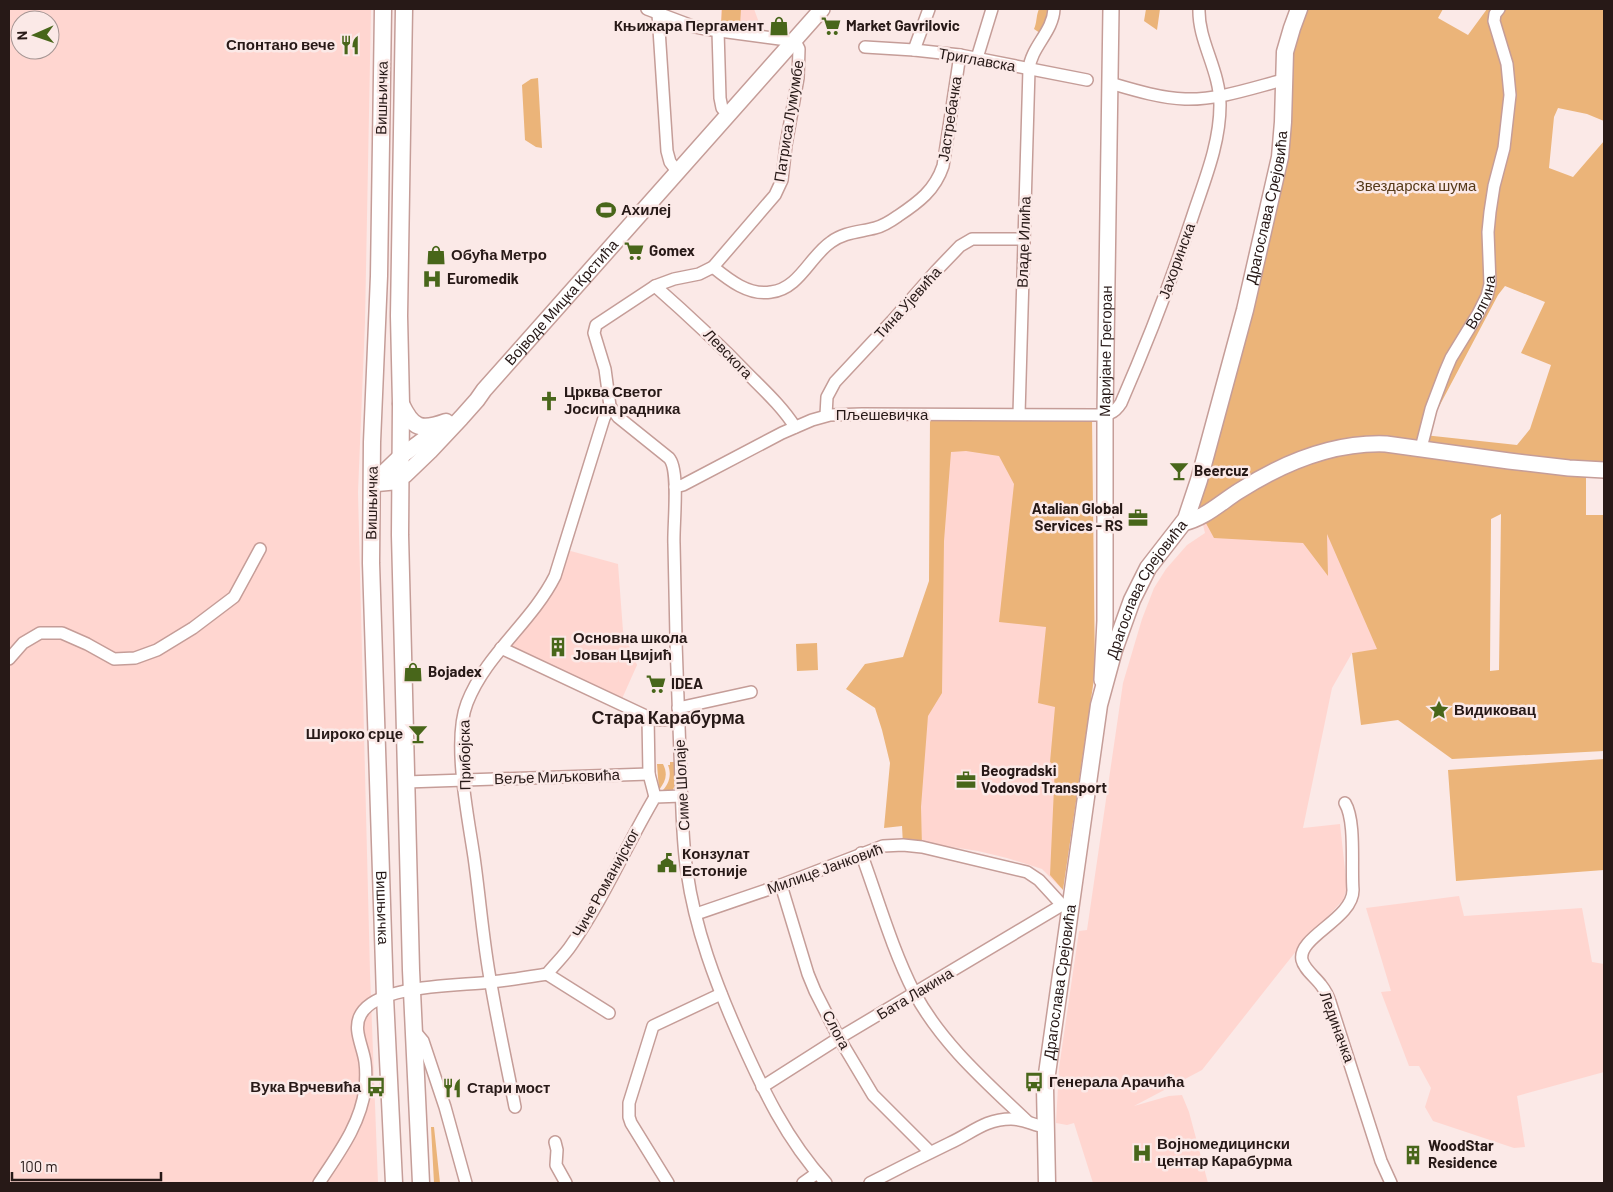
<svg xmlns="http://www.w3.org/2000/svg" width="1613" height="1192" viewBox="0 0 1613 1192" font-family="Barlow,sans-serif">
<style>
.built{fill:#ffd6d0;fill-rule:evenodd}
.green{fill:#ebb479;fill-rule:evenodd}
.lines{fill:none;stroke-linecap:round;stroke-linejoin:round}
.minor-casing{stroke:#c59d98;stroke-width:14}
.tertiary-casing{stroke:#c59d98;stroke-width:18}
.secondary-casing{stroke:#c59d98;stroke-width:19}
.minor{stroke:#fff;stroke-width:11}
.tertiary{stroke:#fff;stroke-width:15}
.secondary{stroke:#fff;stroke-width:16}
.labels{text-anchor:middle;stroke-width:5;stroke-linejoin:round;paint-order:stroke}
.poi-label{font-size:15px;font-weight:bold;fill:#271917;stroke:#fbe9e7;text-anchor:start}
.street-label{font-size:15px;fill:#271917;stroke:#fbe9e7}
.park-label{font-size:15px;fill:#553918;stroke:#fbe9e7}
.quarter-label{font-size:18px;font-weight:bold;fill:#271917;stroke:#fbe9e7}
</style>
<rect width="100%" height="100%" fill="#fbe9e7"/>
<!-- built -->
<path class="built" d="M9,9H371L365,322L358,492L370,973L378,1183H9ZM20,20H50V50H20Z
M721,9H754L761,28L721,24Z
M942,443L1086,459L1061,888L1042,869L1007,858L978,851L906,840L932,693Z
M1301,474L1399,647L1352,653L1332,688L1303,828L1340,824L1347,888L1343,900L1297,950L1202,1070L1134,1106L1169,1096L1182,1095L1189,1112L1208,1183H1093L1074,1123L1067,1125L1056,1123L1059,1068L1079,931L1087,930L1123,683L1142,619L1154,588L1166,569L1187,545L1205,533L1202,521Z
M567,550L618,564L623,631L637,665L621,701L507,647Z
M1459,896L1464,916L1582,908L1592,962L1604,964V1072L1517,1096L1525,1147L1514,1148L1433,1121L1425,1107L1431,1088L1419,1066H1409L1381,992L1391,991L1366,908Z"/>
<!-- green -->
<path class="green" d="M722,9H741L740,25L721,24Z
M1039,9H1051L1043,35L1034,29C1037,22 1036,16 1039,9Z
M1146,9H1160L1157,30L1144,21Z
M1306,9H1443L1438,18L1468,35L1487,9H1604V121L1587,114L1558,108L1554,117L1549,168L1573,177L1604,141V470L1586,469V515H1604V751L1452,759L1398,720L1361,725L1352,653L1377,649L1327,534L1328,576L1303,543L1214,538L1195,503L1251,300L1291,55ZM1505,286L1545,302L1521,353L1551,365L1530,429L1517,445L1424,435L1498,295ZM1501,514L1499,670L1490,671L1491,519Z
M538,78L542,148L536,147L525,140L522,85L531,79Z
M930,418L1092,419L1095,672L1063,890L1050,875L1055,766L1050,762L1055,707L1038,703L1046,627L999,622L1014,484L999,456L966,451L951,452L944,541L942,693L928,716L921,807L922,847L903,845L902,826L884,828L890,763L882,730L875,708L846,689L865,664L903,657L929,581Z
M817,643L818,670L797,671L796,644Z
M1604,759V870L1456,881L1448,770Z
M670,762H674V787L673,790L661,792C669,785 672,775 668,765H670Z
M657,764H663C668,774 666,781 659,790Z
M431,1127H434L440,1183H434Z"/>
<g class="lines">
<defs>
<g id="minor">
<path d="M647,9L695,27L705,29L795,41L799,49L798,78L786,145L782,180L775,195L713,267L699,274L674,279L655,286L596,325L594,333L605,369L610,406L618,417L669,458C680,470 673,526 674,544C675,614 677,684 680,754C682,793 681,834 687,872C695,929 716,984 739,1036C763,1090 786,1139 826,1183"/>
<path d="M658,14L667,151L670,162L677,171"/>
<path d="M718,31L720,98L722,108L728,114"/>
<path d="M865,47L914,50L960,55L1087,80"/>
<path d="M914,50L929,9"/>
<path d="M977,58L992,9"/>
<path d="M1110,83C1134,90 1160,98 1185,99C1218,100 1252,88 1283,80"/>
<path d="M713,267C729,280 749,296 771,292C799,289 810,256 831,242C844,232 860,232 875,228C883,226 891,221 898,216C919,202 935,190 943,166L960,55"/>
<path d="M655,286C688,315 719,344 750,376C766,392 783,408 795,427"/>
<path d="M1019,414L1029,69C1031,47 1053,32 1054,9"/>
<path d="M826,415L827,397L835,382L892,321L936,271L960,246L972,239H1024"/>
<path id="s1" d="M1421,448L1431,409L1445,372L1451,358L1478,314L1487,296L1490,284L1488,232L1490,212L1494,186L1504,148L1510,95L1507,64L1494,21L1495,14L1499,9"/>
<path d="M675,487L683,485L782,433L812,420L830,415L862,414L1095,415C1108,415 1114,414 1121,403C1148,341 1172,279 1193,215C1205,179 1220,143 1220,105C1220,70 1198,41 1199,9"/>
<path d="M501,648L648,717L658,720L679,719"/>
<path d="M9,659L23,643L40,633H62L87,644L114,659L135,658L157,650L193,628L234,597L260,549"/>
<path d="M678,708L751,692"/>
<path d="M648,717L649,774L655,797"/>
<path d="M406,782L649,774"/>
<path d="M1345,803C1356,821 1351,867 1353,890C1353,919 1297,937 1302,960C1304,969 1315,977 1321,985C1325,990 1328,995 1330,1002L1381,1161L1391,1183"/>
<path d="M861,853C878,899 892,949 914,992C941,1043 986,1082 1027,1121"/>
<path d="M781,885L808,974L815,991L839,1038L873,1095L930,1152"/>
<path d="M696,914L781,885L883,846L903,845L922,847L1027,872L1039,880L1062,905"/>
<path d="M547,974L609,1013"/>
<path d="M413,1034L418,1035L423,1041L445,1107L466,1183"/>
<path d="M762,1087L839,1038L1062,905L1069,906"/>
<path d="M515,1107C507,1066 498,1025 491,984C483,942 480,899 474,857C468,816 452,741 467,703C486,654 532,622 555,576L604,418L610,406"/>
<path d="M555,1142L557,1150L556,1165L566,1183"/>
<path d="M319,1183C338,1154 361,1124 365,1088C366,1079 366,1070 365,1062C363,1046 352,1029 361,1014C378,984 460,986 491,982C510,980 528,977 547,974C555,964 565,955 572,944C604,898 626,846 655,797L682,796"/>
<path d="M668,1183L631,1123L629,1117V1103L653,1026L721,994"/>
<path d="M803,1183L817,1173"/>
<path d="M870,1183C897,1169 923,1156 950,1143C972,1133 985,1119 1011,1119C1024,1119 1033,1125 1045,1127"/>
</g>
<g id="tertiary">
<path id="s2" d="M372,484L393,482L405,475L430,451L461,418L477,400L484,390L822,9"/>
<path d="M372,484L400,457L446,423"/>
<path d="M1183,523C1205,518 1220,503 1239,491C1283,463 1333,442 1386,444L1509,461L1569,468L1604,470"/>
<path id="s3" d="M1102,680L1105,621V415L1111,9"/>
</g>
<g id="secondary">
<path id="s4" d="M383,9L379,276L372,442L371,563L385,997L394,1183"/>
<path d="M404,9L399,316L401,404L400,535L411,970L421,1183"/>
<path d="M401,404C413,429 421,431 446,422"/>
<path id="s5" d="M1047,1183L1045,1088L1099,705L1114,650L1132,600L1148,568L1186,519L1199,480L1245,310L1280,157L1283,122L1285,52L1292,28L1299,9"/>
</g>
</defs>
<!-- minor casing -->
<use href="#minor" class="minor-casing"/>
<!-- tertiary casing -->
<use href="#tertiary" class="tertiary-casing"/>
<!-- secondary casing -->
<use href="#secondary" class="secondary-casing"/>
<!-- minor -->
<use href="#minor" class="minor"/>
<!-- tertiary -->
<use href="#tertiary" class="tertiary"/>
<!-- secondary -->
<use href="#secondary" class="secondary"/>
</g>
<!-- icons -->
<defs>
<symbol id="shop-bare" viewBox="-9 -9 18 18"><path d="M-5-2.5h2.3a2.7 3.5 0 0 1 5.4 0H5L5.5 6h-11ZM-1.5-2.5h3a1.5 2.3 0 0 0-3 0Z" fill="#48661a" stroke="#fbe9e7" stroke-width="2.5" paint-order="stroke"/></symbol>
<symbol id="supermarket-bare" viewBox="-9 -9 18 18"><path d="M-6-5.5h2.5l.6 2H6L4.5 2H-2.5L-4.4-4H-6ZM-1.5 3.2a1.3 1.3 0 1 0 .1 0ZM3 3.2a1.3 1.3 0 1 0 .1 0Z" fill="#48661a" stroke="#fbe9e7" stroke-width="2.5" paint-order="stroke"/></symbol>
<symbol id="restaurant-bare" viewBox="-9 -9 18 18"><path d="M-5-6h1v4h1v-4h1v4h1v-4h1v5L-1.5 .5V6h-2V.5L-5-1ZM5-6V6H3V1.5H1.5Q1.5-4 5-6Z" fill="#48661a" stroke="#fbe9e7" stroke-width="2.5" paint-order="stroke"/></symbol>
<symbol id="stadium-bare" viewBox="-9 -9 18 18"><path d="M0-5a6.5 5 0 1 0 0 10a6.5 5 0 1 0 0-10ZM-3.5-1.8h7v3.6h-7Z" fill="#48661a" stroke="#fbe9e7" stroke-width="2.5" paint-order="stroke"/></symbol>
<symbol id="hospital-bare" viewBox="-9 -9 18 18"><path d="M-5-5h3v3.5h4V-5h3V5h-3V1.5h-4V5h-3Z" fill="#48661a" stroke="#fbe9e7" stroke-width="2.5" paint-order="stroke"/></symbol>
<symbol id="church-bare" viewBox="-9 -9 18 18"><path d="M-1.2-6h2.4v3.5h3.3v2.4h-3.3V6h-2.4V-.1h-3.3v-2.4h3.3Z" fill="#48661a" stroke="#fbe9e7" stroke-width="2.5" paint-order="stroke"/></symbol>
<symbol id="bar-bare" viewBox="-9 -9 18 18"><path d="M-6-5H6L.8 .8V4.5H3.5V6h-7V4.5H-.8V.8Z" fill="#48661a" stroke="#fbe9e7" stroke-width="2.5" paint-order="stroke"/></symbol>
<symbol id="office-bare" viewBox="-9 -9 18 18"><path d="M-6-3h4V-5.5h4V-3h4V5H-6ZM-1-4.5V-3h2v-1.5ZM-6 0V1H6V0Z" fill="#48661a" stroke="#fbe9e7" stroke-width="2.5" paint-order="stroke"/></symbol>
<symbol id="building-bare" viewBox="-9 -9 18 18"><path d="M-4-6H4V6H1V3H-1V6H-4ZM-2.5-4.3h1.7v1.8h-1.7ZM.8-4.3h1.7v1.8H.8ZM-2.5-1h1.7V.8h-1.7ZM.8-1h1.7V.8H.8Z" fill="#48661a" stroke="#fbe9e7" stroke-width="2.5" paint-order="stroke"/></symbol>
<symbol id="sight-bare" viewBox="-9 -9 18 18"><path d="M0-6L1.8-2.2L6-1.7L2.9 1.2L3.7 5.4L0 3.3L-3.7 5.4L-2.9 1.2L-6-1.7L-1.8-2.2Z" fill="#48661a" stroke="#fbe9e7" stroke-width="2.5" paint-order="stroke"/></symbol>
<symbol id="civic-bare" viewBox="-9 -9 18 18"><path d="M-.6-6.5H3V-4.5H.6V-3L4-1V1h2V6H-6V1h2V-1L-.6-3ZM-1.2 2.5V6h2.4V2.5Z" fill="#48661a" stroke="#fbe9e7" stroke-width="2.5" paint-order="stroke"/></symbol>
<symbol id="bus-bare" viewBox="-9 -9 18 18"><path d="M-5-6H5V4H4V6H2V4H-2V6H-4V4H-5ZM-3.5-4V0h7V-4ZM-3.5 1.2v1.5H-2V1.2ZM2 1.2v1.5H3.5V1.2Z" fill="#48661a" stroke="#fbe9e7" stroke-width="2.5" paint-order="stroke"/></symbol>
</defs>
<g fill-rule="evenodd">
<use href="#shop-bare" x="765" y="12" width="28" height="28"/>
<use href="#supermarket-bare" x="817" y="12" width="28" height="28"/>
<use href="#restaurant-bare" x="336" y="31" width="28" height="28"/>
<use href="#stadium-bare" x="592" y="196" width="28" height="28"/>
<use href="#supermarket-bare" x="620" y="237" width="28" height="28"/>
<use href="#shop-bare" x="422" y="241" width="28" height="28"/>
<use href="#hospital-bare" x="418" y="265" width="28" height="28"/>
<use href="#church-bare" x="535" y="387" width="28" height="28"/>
<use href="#bar-bare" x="1165" y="457" width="28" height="28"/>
<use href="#office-bare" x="1124" y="504" width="28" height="28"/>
<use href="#building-bare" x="544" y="633" width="28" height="28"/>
<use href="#shop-bare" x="399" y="658" width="28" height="28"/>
<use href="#supermarket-bare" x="642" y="670" width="28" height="28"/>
<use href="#sight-bare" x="1425" y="696" width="28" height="28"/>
<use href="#bar-bare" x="404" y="720" width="28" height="28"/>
<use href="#office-bare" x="952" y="766" width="28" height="28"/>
<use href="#civic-bare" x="653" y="849" width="28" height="28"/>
<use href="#bus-bare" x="1020" y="1068" width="28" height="28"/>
<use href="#bus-bare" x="362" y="1073" width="28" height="28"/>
<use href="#restaurant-bare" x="438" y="1074" width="28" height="28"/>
<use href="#hospital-bare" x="1128" y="1139" width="28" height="28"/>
<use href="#building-bare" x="1399" y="1141" width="28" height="28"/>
</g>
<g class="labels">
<!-- poi labels -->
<g class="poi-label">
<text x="764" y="31" text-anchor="end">Књижара Пергамент</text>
<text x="846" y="31">Market Gavrilovic</text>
<text x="335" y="50" text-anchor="end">Спонтано вече</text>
<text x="621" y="215">Ахилеј</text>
<text x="649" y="256">Gomex</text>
<text x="451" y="260">Обућа Метро</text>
<text x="447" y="284">Euromedik</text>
<text x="564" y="397">Црква Светог<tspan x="564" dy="17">Јосипа радника</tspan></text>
<text x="1194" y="476">Beercuz</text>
<text x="1123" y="514" text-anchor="end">Atalian Global<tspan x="1123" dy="17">Services - RS</tspan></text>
<text x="573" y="643">Основна школа<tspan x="573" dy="17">Јован Цвијић</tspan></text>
<text x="428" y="677">Bojadex</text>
<text x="671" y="689">IDEA</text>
<text x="1454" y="715">Видиковац</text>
<text x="403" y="739" text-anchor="end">Широко срце</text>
<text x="981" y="776">Beogradski<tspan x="981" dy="17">Vodovod Transport</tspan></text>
<text x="682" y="859">Конзулат<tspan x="682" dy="17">Естоније</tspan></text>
<text x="1049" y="1087">Генерала Арачића</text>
<text x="361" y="1092" text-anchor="end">Вука Врчевића</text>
<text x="467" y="1093">Стари мост</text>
<text x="1157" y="1149">Војномедицински<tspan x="1157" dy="17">центар Карабурма</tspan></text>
<text x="1428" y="1151">WoodStar<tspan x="1428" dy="17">Residence</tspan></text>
</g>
<!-- street labels -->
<g class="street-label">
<text transform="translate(977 60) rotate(10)" y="5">Триглавска</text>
<text transform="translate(382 98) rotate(-89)" y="5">Вишњичка</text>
<text transform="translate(950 119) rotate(-81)" y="5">Јастребачка</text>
<text transform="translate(789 121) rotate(-81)" y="5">Патриса Лумумбе</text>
<text dy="5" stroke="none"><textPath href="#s5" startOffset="1012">Драгослава Срејовића</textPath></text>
<text transform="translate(1024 242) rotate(-88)" y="5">Владе Илића</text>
<text transform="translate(1177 261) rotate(-70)" y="5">Јахоринска</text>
<text dy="5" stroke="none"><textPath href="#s1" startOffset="159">Волгина</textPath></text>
<text dy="5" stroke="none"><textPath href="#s2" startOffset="268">Војводе Мицка Крстића</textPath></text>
<text transform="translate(908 303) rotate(-48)" y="5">Тина Ујевића</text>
<text dy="5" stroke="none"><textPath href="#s3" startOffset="329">Маријане Грегоран</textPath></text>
<text transform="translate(728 354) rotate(46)" y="5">Левскога</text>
<text x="882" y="420">Пљешевичка</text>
<text transform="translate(372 503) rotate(-89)" y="5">Вишњичка</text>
<text dy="5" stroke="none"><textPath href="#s5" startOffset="608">Драгослава Срејовића</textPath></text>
<text transform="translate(465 755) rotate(-91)" y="5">Прибојска</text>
<text transform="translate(557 777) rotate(-2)" y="5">Веље Миљковића</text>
<text transform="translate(682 785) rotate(-93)" y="5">Симе Шолаје</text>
<text transform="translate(825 869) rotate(-20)" y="5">Милице Јанковић</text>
<text transform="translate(606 883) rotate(-61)" y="5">Чиче Романијског</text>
<text dy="5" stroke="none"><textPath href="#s4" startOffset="899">Вишњичка</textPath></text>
<text dy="5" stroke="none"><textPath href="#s5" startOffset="202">Драгослава Срејовића</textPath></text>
<text transform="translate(915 994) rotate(-31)" y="5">Бата Лакина</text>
<text transform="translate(1337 1027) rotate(70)" y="5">Лединачка</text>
<text transform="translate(836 1030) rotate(62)" y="5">Слога</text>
</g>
<!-- park labels -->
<g class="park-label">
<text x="1416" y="191">Звездарска шума</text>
</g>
<!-- quarter labels -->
<g class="quarter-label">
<text x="668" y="724">Стара Карабурма</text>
</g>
</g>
<!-- border -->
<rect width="1613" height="1192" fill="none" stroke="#271917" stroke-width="20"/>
<!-- north arrow -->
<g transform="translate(35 35) rotate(268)"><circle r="24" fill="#fbe9e7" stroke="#a69694"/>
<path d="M0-4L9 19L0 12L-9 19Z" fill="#48661a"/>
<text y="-8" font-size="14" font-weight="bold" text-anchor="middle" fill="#271917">N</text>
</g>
<!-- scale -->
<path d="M12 1172v8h149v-8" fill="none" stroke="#271917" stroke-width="2.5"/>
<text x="20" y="1172" font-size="15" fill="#271917" stroke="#fbe9e7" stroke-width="4" paint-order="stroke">100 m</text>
</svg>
